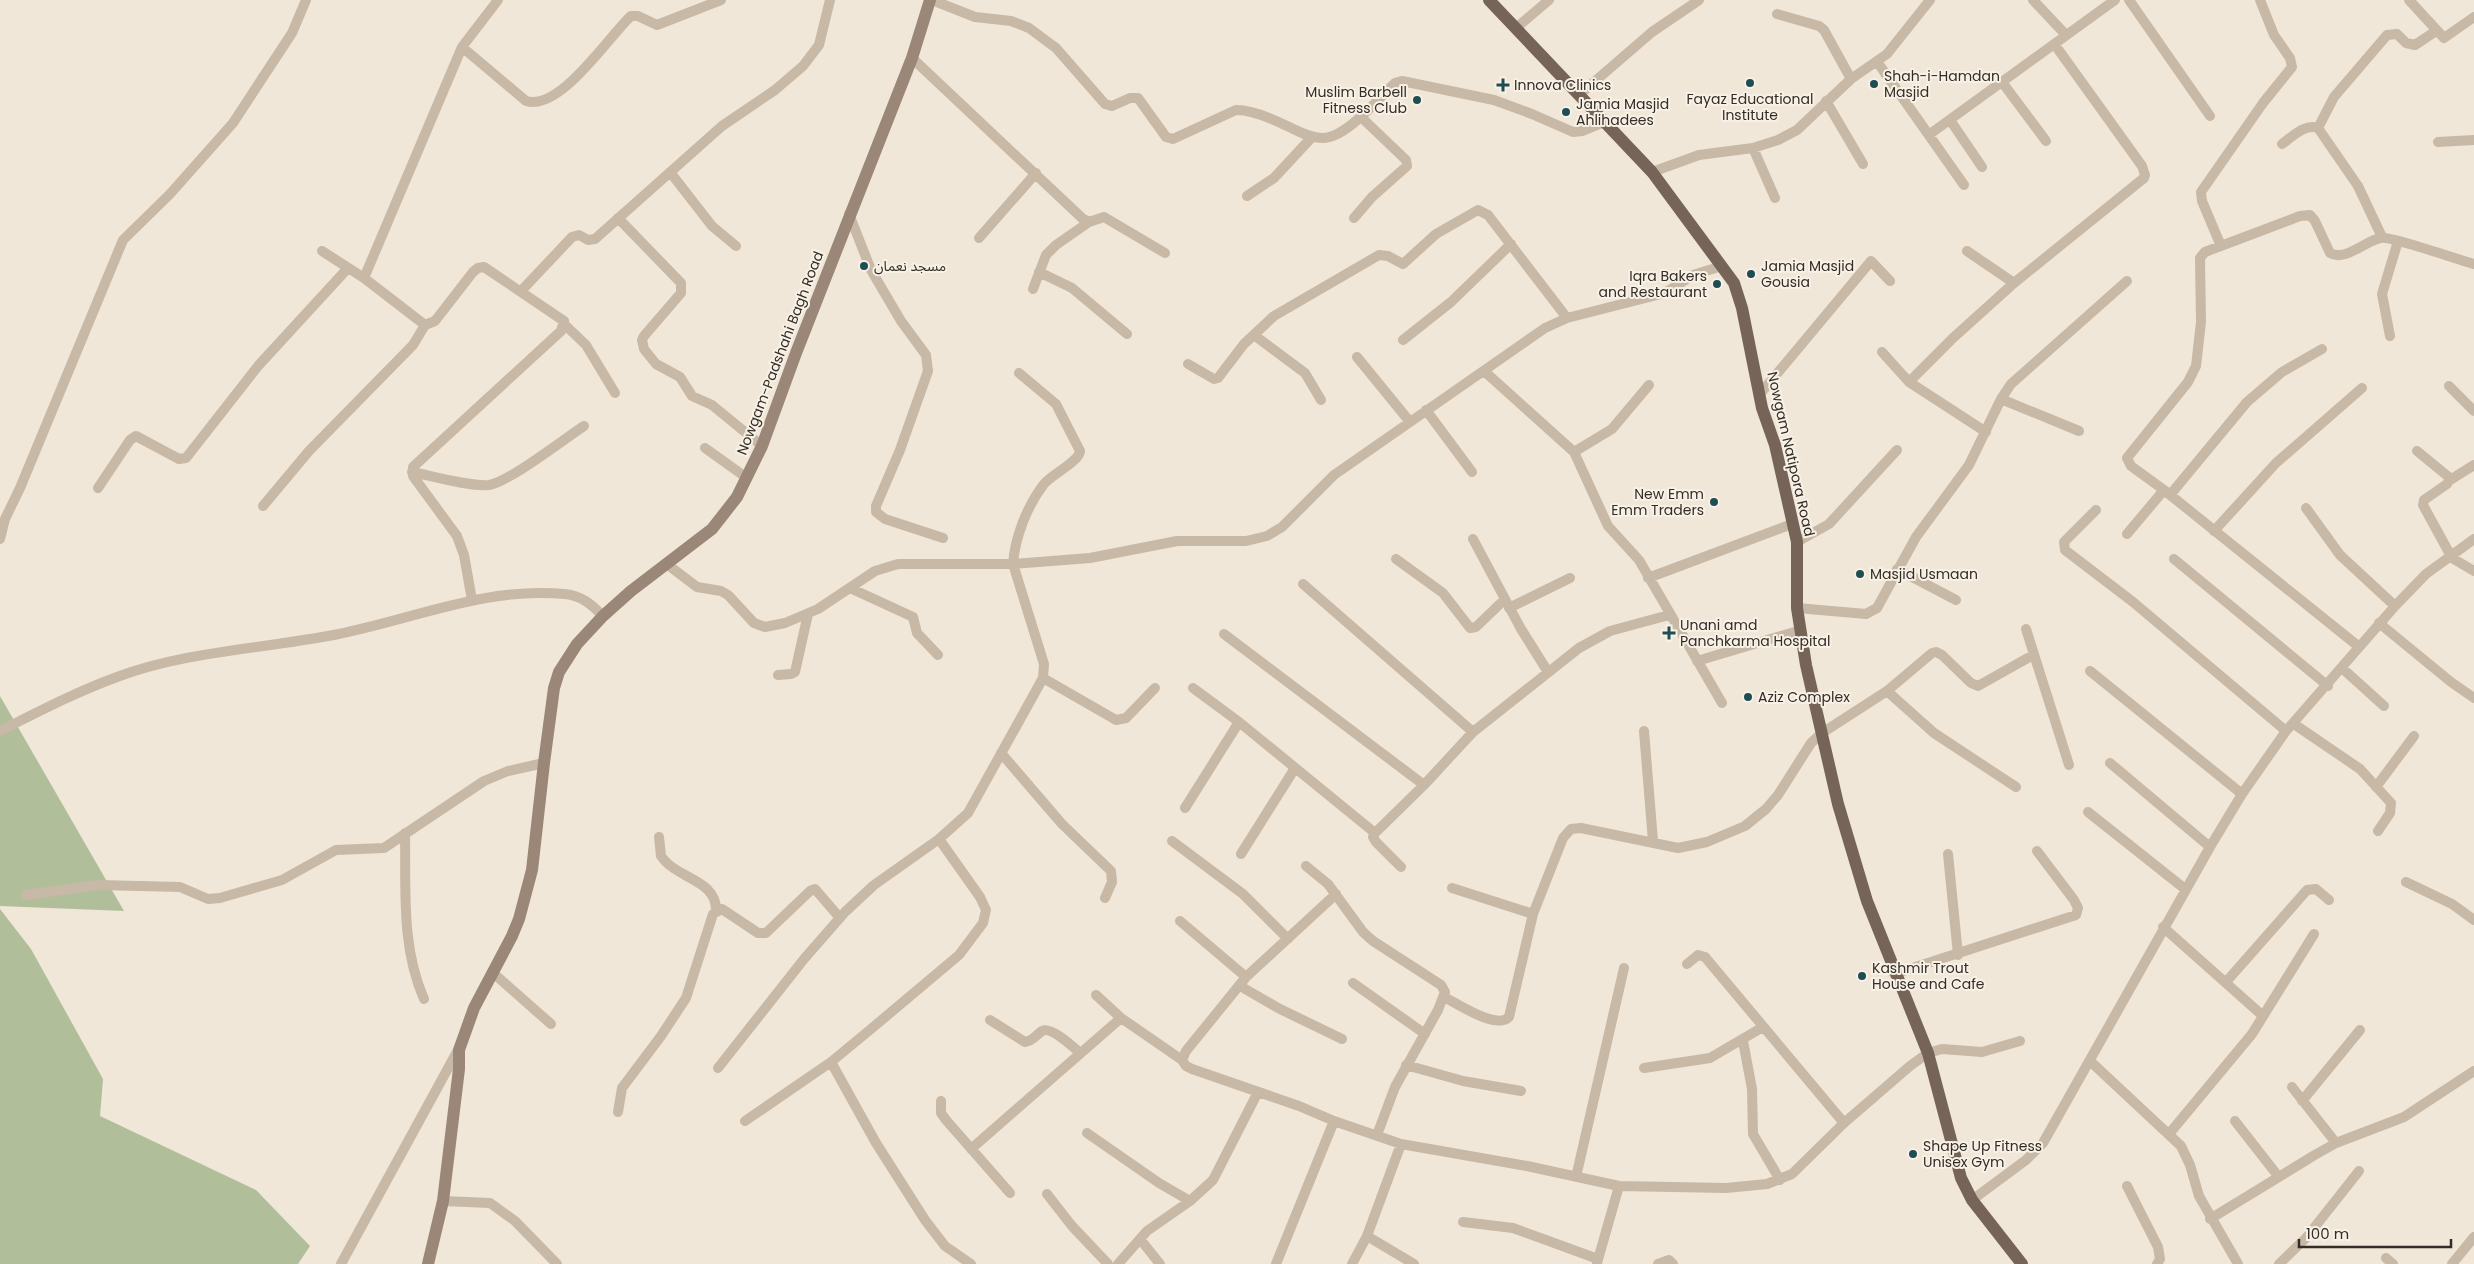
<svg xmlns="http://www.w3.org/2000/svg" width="2474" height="1264" viewBox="0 0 2474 1264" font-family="Poppins,'Noto Sans Arabic',sans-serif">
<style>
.green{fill:#b0bf9a}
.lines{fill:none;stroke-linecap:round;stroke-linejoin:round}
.minor{stroke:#c8b8a6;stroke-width:10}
.secondary{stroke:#9b8778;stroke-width:12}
.primary{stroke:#766458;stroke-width:12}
.poi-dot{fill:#1e4d54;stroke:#f8f1e5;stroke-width:2}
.labels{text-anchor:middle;stroke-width:4;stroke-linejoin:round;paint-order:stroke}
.poi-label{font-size:14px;fill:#342c27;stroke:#f8f1e5;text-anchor:start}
.street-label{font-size:14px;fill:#342c27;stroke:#f8f1e5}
</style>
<rect width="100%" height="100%" fill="#f0e7d9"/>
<!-- green -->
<path class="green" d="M0,696L124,911L0,906Z
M0,909L31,949L103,1079L100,1116L256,1190L310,1246L298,1264H0Z"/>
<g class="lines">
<!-- minor -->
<path class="minor" d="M932,0L975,17L1011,21L1029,28L1056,48L1105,104L1112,106L1130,98H1138L1166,137L1173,139L1236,110C1253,110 1271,118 1287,126C1298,131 1310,138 1323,138C1346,138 1379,98 1395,83L1402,81L1494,100L1532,114L1573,132L1582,131L1604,122
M2033,0L2066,35
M2129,0L2210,116
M2409,0L2444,38L2474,17
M1777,14L1819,26L1824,30L1851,79
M1516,28L1549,0
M462,47L526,101C560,112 609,36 631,16H638L657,25L721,0
M912,58L1082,218L1089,222L1104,217L1165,253
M1878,63L1964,185
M2002,82L2046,141
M1579,95L1652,32L1699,0
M1826,101L1863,164
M1950,120L1982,167
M2318,128L2334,97L2387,35L2397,34L2406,43L2415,45L2436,31
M1930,134L2115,0
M2438,142L2474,140
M2282,144C2292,137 2305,123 2318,128L2358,186L2382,237
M1753,148L1775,198
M670,172L712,226L736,246
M1652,172L1699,155L1753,148L1778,140L1797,130L1851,79L1887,54L1930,0
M1247,196L1274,178L1312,137
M849,214L871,270L901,321L926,355L928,371L900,450L876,506V512L885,519L943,538
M618,218L681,283V293L644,336L642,340L644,349L656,364L680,377L692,396L712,405L762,446
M1354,218L1372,197L1407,166L1406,160L1361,117
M979,238L1036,173
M2221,246L2202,201L2201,192L2263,103L2292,67L2290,58L2274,35L2260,0
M322,251L364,278L425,325L435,321L473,272L478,268L484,267L564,321L561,331L413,467V476L457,536L464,555L472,600
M1967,251L2014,283
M1039,272L1072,288L1127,334
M364,278L462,47L498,0
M1033,289L1046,255L1056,245L1089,222
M522,290L572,237L579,235L588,240L595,239L722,126L775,90L803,66L819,45L830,0
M564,324L586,345L615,393
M1254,335L1305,373L1321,400
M2390,336L2382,294L2398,241
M1403,340L1451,302L1511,244
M1882,352L1909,382L1986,432
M1357,357L1410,422
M1188,364L1214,379L1218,378L1244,344L1274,316L1379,255L1388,256L1403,264L1436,234L1478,210L1488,215L1567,318
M1484,371L1574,452L1608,526L1639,560L1722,703
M1909,382L1953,338L2014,283L2144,178L2145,175L2142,166L2055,45
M2449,386L2474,411
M1760,394L1871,261L1890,281
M2001,399L2079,431
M1426,410L1472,472
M705,448L747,478
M2417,451L2450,478L2447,484L2424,500L2423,505L2452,558L2474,571
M1574,452L1612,429L1649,385
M412,472C432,476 470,487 489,485C509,482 564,439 584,426
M2450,480L2474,465
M98,488L130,440L136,436L179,459L186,458L258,366L348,268
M2170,495L2247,402L2282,372L2322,349
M263,506L309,451L413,345L425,325
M2306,508L2340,555L2395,606
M2096,510L2064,542L2065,550L2133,602L2286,731
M2214,531L2276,463L2362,388
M2127,534L2164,490
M0,539L5,519L20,488L123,240L170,194L233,123L292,33L306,0
M1473,539L1521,629L1548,672
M1797,542L1829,524L1897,450
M1396,559L1443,593L1470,628L1476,627L1504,600
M2174,559L2328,686
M668,565L697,587L721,591L728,595L754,623L765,627L785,623L818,609L875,571L898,564H1013L1090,558L1177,541H1246L1267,536L1282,527L1334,475L1545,328L1567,318L1665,293L1693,275L1722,266
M1897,569L1956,600
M1648,578L1792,524
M1303,584L1473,732
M850,588L913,617L917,633L938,655
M1509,608L1570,578
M1797,608L1866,614L1877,608L1916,537L1969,465L2001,399L2011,384L2127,281
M2379,623L2451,682L2474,698
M2026,629L2069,765
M1224,634L1424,785
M2358,646L2164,490L2131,466L2127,458L2188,382L2196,366L2201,322L2200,258L2205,252L2300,216L2310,215L2315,221L2330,253C2345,262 2366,240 2381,238C2391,236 2459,260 2474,264
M1697,661L1801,630
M2342,668L2384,706
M2090,671L2242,794
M778,675L791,674L795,672L808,614
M1043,678L1116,720L1126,718L1155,688
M1193,688L1239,722L1375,833
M1887,691L1934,733L2016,787
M2294,724L2360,769L2391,803L2390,813L2378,831
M0,731C38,712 76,692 117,677C184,652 257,649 328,636C407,622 483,586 565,594C582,596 591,604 603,616
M1644,731L1653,841
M1001,753L1062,824L1111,871L1112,882L1105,898
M2110,763L2210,847
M2376,787L2414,736
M1185,808L1239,722
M2088,812L2185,889
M405,833C406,889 401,947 424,999
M659,837L661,856L665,861C681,879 717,881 716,911
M1172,841L1243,894L1288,939
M1241,854L1295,768
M1948,854L1958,955
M1306,866L1328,884L1363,932L1373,941L1441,985L1445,992L1438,1010L1395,1087L1377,1135
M1401,867L1376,842L1373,837L1375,833L1424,785L1473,732L1579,648L1610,631L1669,615
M2406,882L2452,904L2474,920
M1452,888L1533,914
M1336,894L1246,977L1186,1051L1182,1060L1186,1066L1192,1069L1299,1106L1334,1121L1401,1144L1527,1166L1619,1186L1726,1188L1767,1184L1792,1174L1844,1123L1910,1066L1928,1053L1942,1049L1982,1052L2020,1041
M26,895L98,885L180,887L208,899L220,898L282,880L336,850L384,848L484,781L508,771L544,763
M1180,921L1246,977
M2163,927L2263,1016
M1687,964L1698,955L1705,957L1844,1123
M492,972L551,1024
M1894,974L2076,915L2078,908L2074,900L2037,851
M2226,982L2307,890L2316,889L2329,900
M1353,983L1425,1034
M1240,986L1280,1009L1342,1039
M1096,995L1121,1018L1182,1060
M1444,997C1458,1004 1496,1030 1509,1017L1533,914L1563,838L1571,829L1581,828L1678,848L1707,842L1745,826L1766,809L1778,795L1811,743L1822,733L1887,691L1932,653L1936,652L1942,655L1971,683L1978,686L2033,655
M990,1020L1025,1042C1033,1041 1036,1035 1042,1031C1051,1026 1073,1047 1080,1053
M1743,1041L1752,1089L1753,1134L1780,1180
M2090,1061L2181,1146L2190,1165L2199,1196L2238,1264
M831,1062L876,1143L925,1220L945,1246L971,1264
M1406,1065L1463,1081L1521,1091
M718,1068L804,959L845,912L874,885L939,839L968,813L1043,678L1044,664L1013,564C1015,537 1027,506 1044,484C1052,474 1079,462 1080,451L1056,404L1019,373
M1644,1068L1710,1058L1763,1027
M2292,1087L2336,1143
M941,1101V1113L946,1120L1010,1193
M2302,1101L2360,1030
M618,1112L622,1088L661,1036L686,998L713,914L722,909L758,933H766L810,891L815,889L840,918
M745,1121L831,1062L871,1029L959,955L983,923L986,910L980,897L939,839
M2235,1121L2278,1176
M1087,1133L1159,1183L1190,1201
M2169,1134L2252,1034L2314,934
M971,1149L1121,1018
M1576,1177L1624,968
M2127,1186L2158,1247L2160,1259L2157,1264
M1047,1194L1072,1226L1108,1264
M1972,1200L2026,1160L2043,1143L2210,847L2242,794L2286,731L2395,606L2426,574L2474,539
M443,1201L490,1203L515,1221L557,1264
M2210,1219L2313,1156L2336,1143L2404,1117L2474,1071
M1463,1222L1513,1228L1598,1259
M1367,1236L1414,1264
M1140,1239L1160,1264
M2386,1258L2393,1264
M1597,1263L1619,1186
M341,1264L458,1050
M1118,1264L1147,1231L1190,1201L1213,1180L1258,1092
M1276,1264L1334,1121
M1352,1264L1367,1236L1401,1144
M1658,1264L1669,1260L1673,1264
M2279,1264L2306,1238L2359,1171
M2452,1264L2474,1237"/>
<!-- secondary -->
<path class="secondary" d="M428,1264L443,1201L459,1069V1050L474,1008L512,936L519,919L532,870L544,763L554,688L559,672L577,644L603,616L631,591L712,529L737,497L762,446L796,353L912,58L930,0"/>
<!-- primary -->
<path class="primary" d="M1489,0L1652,172L1734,283L1742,308L1762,408L1775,445L1797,542V608L1806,665L1838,804L1867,901L1928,1053L1961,1178L1972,1200L2022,1264"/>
</g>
<!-- markers -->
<g class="poi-dot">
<circle cx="1750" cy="83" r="5"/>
<circle cx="1874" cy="84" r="5"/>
<path d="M1500.5 77.5h5v5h5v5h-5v5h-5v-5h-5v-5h5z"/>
<circle cx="1417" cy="100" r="5"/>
<circle cx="1566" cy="112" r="5"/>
<circle cx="864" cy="266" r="5"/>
<circle cx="1751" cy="274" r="5"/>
<circle cx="1717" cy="284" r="5"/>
<circle cx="1714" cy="502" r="5"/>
<circle cx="1860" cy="574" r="5"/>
<path d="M1666.5 625.5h5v5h5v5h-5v5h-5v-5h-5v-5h5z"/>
<circle cx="1748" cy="697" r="5"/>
<circle cx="1862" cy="976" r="5"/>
<circle cx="1913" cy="1154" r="5"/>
</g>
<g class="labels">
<!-- poi labels -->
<g class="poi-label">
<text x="1884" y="81">Shah-i-Hamdan<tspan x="1884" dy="16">Masjid</tspan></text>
<text x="1514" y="90">Innova Clinics</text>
<text x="1407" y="97" text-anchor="end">Muslim Barbell<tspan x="1407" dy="16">Fitness Club</tspan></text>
<text x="1750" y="104" text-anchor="middle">Fayaz Educational<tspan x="1750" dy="16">Institute</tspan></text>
<text x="1576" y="109">Jamia Masjid<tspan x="1576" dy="16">Ahlihadees</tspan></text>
<text x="874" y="271">مسجد نعمان</text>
<text x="1761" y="271">Jamia Masjid<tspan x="1761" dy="16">Gousia</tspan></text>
<text x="1707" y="281" text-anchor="end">Iqra Bakers<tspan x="1707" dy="16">and Restaurant</tspan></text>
<text x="1704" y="499" text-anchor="end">New Emm<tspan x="1704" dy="16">Emm Traders</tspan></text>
<text x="1870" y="579">Masjid Usmaan</text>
<text x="1680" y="630">Unani amd<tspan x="1680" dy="16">Panchkarma Hospital</tspan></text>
<text x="1758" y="702">Aziz Complex</text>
<text x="1872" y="973">Kashmir Trout<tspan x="1872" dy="16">House and Cafe</tspan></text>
<text x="1923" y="1151">Shape Up Fitness<tspan x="1923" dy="16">Unisex Gym</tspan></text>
</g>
<!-- street labels -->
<g class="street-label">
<text transform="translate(780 353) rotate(-69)" y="5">Nowgam-Padshahi Bagh Road</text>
<text transform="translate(1791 454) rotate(77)" y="5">Nowgam Natipora Road</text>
</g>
</g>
<!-- scale -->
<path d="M2299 1239v8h152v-8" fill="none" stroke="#342c27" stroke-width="2.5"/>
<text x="2306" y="1239" font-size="15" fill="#342c27" stroke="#f8f1e5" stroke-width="4" paint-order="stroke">100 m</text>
</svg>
